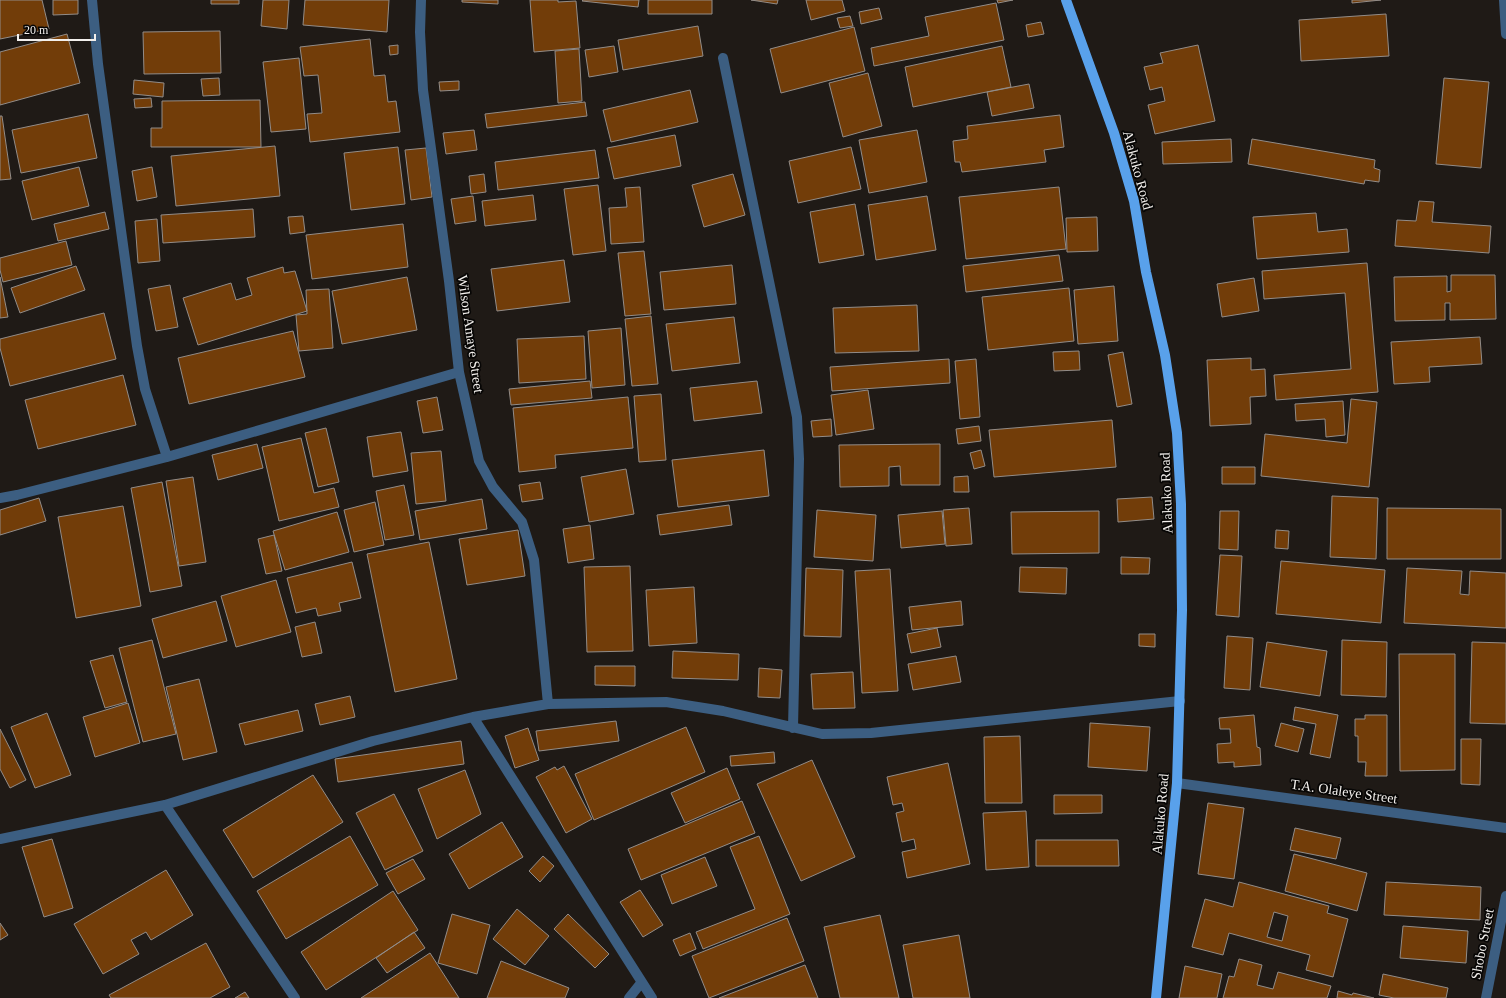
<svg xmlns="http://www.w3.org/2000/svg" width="1506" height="998" viewBox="0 0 1506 998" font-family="Georgia,serif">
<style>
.building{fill:#723d09;stroke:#928c88;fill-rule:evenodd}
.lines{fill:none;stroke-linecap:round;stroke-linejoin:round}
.minor{stroke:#3c5e81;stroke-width:10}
.major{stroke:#59a1eb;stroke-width:10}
.labels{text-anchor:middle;stroke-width:3.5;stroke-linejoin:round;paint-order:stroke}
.street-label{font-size:14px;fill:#f3f0ed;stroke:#070605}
</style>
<rect width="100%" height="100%" fill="#1f1a16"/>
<!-- building -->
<path class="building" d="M0,0H42L49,29L0,39Z
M53,0H78V14L53,15Z
M211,0H239V4H211Z
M263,0H289L287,29L261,26Z
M305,0H389L387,32L303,25Z
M462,0H498V4L462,2Z
M530,0H558V2L576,1L580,48L534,52Z
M583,0H639L638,7L582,1Z
M648,0H712V14H648Z
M751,0H778L777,4Z
M806,0H842L845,11L811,20Z
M997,0H1013L998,3Z
M1352,0H1381L1352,3Z
M996,3L1004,40L874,66L871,48L929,36L925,17Z
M879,8L882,19L861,24L859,12Z
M1386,14L1389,56L1301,61L1299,20Z
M850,16L853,26L840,28L837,18Z
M1041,22L1044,34L1028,37L1026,25Z
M698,26L703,56L623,70L618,40Z
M854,27L865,71L781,93L770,49Z
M220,31L221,73L144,74L143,32Z
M67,34L80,83L0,105V52Z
M370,39L374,76L385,75L388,102L396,101L400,132L310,142L307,114L322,113L318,75L304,76L300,47Z
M398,45V54L390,55L389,46Z
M1198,45L1215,121L1155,134L1148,105L1165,101L1162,87L1150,90L1144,67L1163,63L1160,53Z
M614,46L618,72L589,77L585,50Z
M1002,46L1011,87L913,107L905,67Z
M579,49L582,101L558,103L555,51Z
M299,58L306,129L271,132L263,62Z
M868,73L882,126L843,137L829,83Z
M219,78L220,95L203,96L201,79Z
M1444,78L1489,82L1481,168L1436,164Z
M134,80L164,83L163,97L133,94Z
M459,81V90L440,91L439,82Z
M1029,84L1034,108L992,116L987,92Z
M690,90L698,122L611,142L603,110Z
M151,98L152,107L135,108L134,99Z
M260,100L261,147H151V128H162V101Z
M585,102L587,116L487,128L485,114Z
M88,114L97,158L21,173L12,130Z
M1060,115L1064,147L1044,150L1046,162L962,172L960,162H955L953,141L968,139L967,126Z
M0,116H2L11,179L0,180Z
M474,130L477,150L446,154L443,133Z
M917,130L927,182L869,193L859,140Z
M675,135L681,166L614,179L607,148Z
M1231,139L1232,162L1163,164L1162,142Z
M1252,139L1375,160L1374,168L1380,170L1379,182L1365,180L1364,184L1248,164Z
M275,146L280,196L176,206L171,156Z
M398,147L405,204L351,210L344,153Z
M851,147L861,189L798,203L789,161Z
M426,148L432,197L411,200L405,150Z
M595,150L599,178L498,190L495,162Z
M79,167L89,206L32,220L22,181Z
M152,167L157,197L137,201L132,171Z
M484,174L486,192L471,194L469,176Z
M733,174L745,215L704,227L692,185Z
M598,185L606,251L573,255L564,189Z
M640,187L644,242L611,244L609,208L627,207L625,188Z
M1059,187L1066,249L966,259L959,197Z
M533,195L536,220L485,226L482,201Z
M473,196L476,221L455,224L451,199Z
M927,196L936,250L876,260L868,205Z
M1419,201L1434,202L1432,222L1491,226L1489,253L1395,246L1397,220L1416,221Z
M855,204L864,255L819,263L810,212Z
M253,209L255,237L163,243L161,215Z
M105,212L109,229L58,241L54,224Z
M1316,213L1318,232L1347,229L1349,252L1257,259L1253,217Z
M303,216L305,232L290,234L288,217Z
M1097,217L1098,251L1067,252L1066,218Z
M157,219L160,261L138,263L135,221Z
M403,224L408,267L312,279L306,235Z
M66,241L72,265L3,282L0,270V258Z
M644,251L651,314L625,316L618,253Z
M1059,255L1063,281L966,292L963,266Z
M564,260L570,302L497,311L491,269Z
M1367,263L1378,392L1276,400L1274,375L1351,369L1345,293L1264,299L1262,271Z
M732,265L736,304L664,310L660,272Z
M76,266L85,290L20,313L11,288Z
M283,267L284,273L295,271L307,311L198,345L183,298L231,283L236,300L252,295L247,278Z
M1451,275H1495L1496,319L1450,320V303H1445V320L1395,321L1394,277L1447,276V292L1451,291Z
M0,277L8,317L0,318Z
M407,277L417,330L342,344L332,291Z
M1254,278L1259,311L1222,317L1217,284Z
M170,285L178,327L156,331L148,289Z
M1114,286L1118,341L1078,344L1074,290Z
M1069,288L1074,341L988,350L982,297Z
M329,289L333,348L299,351L296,315L307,314L306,290Z
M917,305L919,351L835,353L833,308Z
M104,313L116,359L10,386L0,348V339Z
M651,316L658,384L632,386L625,319Z
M734,317L740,363L672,371L666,324Z
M621,328L625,385L592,388L588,331Z
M293,331L305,377L189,404L178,358Z
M584,336L586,379L519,383L517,339Z
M1480,337L1482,364L1429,367L1430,382L1394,384L1391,342Z
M1079,351L1080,370L1054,371L1053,352Z
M1123,352L1132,404L1117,407L1108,355Z
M1251,358V370L1265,369L1266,396L1250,397L1251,424L1210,426L1207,360Z
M949,359L950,383L832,391L830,367Z
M976,359L980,417L960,419L955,361Z
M123,375L136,425L38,449L25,400Z
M590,381L592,398L511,405L509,389Z
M757,381L762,413L694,421L690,388Z
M868,390L874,429L836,435L831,395Z
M661,394L666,460L639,462L634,396Z
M437,397L443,430L423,433L417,401Z
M628,397L633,448L555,455L556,468L519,472L513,408Z
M1351,399L1377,402L1369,487L1261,476L1265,434L1347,443Z
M1343,401L1345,435L1326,437L1325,419L1296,421L1295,404Z
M831,419L832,436L813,437L811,421Z
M1112,420L1116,467L994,477L989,430Z
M979,426L981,441L958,444L956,429Z
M326,428L339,482L318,487L305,433Z
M401,432L408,471L373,477L367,437Z
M301,438L314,493L334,488L339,507L279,521L262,447Z
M257,444L263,468L218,480L212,455Z
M940,444V485H901L900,466L889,467V486L840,487L839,445Z
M764,450L769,496L678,507L672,460Z
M981,450L985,466L974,469L970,453Z
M441,451L446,501L416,504L411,453Z
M1222,467H1255V484H1222Z
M626,469L634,514L589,522L581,477Z
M968,476L969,492H954V477Z
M193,477L206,562L179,566L166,481Z
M162,482L182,586L150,592L131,488Z
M540,482L543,499L522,502L519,485Z
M404,485L414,535L385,540L376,491Z
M1332,496L1378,498L1376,559L1330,557Z
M1152,497L1154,519L1118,522L1117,499Z
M39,498L46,521L0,535V510Z
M482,499L487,529L420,540L415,511Z
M375,502L384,545L354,552L344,510Z
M729,505L732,525L660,535L657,515Z
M123,506L141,606L76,618L58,517Z
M969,508L972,544L946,546L943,510Z
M1387,508L1501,509V559H1387Z
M817,510L876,515L873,561L814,557Z
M942,511L945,544L901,548L898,515Z
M1099,511V553L1012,554L1011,512Z
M1220,511H1239L1238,550L1219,549Z
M337,512L349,552L285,570L273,531Z
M590,525L594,559L568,563L563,529Z
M518,530L525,576L467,585L459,539Z
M1276,530L1289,531L1288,549L1275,548Z
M274,535L282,571L266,574L258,539Z
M429,542L457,679L395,692L367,554Z
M1220,555L1242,556L1239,617L1216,615Z
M1121,557L1150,558L1149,574H1121Z
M1281,561L1385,570L1381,623L1276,614Z
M352,562L361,598L339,603L341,611L318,616L316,608L296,613L287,578Z
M630,566L633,651L587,652L584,567Z
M1020,567L1067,568L1066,594L1019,592Z
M806,568L843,570L841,637L804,636Z
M1407,568L1462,571L1460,594L1469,595L1470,571L1506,573V628L1404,623Z
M890,569L898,691L862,693L855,571Z
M276,580L291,632L236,647L221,596Z
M694,587L697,643L649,646L646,590Z
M216,601L227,641L163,658L152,619Z
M961,601L963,625L912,630L909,607Z
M315,622L322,653L302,657L295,627Z
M937,628L941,647L911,653L907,634Z
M1139,634H1155V647L1139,646Z
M1227,636L1253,638L1250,690L1224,688Z
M152,640L176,734L143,742L119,648Z
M1342,640L1387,642L1386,697L1341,695Z
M1267,642L1327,651L1320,696L1260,687Z
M1472,642L1506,643V724L1470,723Z
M673,651L739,654L738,680L672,678Z
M1399,654H1455V770L1400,771Z
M113,655L127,702L105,708L90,661Z
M956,656L961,682L913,690L908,664Z
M595,666H635V686L595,685Z
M759,668L782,670L780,698L758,697Z
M853,672L855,708L813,709L811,674Z
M199,679L217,752L183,760L166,687Z
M350,696L355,717L320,725L315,704Z
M128,703L140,743L95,757L83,717Z
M1295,707L1338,715L1330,758L1310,754L1316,724L1293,720Z
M298,710L303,731L245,745L239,724Z
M47,713L71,775L35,788L11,727Z
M1254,715L1257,747L1260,748L1261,765L1234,767V762L1218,763L1217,744L1231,743L1230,729H1220L1219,718Z
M1365,715H1387V776H1365L1366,762H1358V736H1355V719H1365Z
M616,721L619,741L539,751L536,731Z
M1090,723L1150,727L1147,771L1088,767Z
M1281,723L1304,729L1298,752L1275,746Z
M686,727L705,772L594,820L575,774Z
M528,728L539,760L515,768L505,736Z
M0,729L26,780L10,788L0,769Z
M1020,736L1022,803H985L984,737Z
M1461,739H1481L1480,785L1461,784Z
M461,741L464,764L338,782L335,759Z
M774,752L775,763L731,766L730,756Z
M812,760L855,857L801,881L757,784Z
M948,763L970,864L907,878L902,852L916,849L914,839L902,842L896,813L904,811L902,803L893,805L887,777Z
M564,766L592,819L566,833L536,777L555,767L557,770Z
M727,768L740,799L685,823L671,793Z
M465,770L481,814L437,839L418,789Z
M313,775L343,822L253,878L223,830Z
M394,794L423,851L385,870L356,813Z
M1054,795H1102V813L1054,814Z
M742,801L755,833L641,880L628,849Z
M1208,803L1244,808L1234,879L1198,874Z
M1026,811L1029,867L986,870L983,813Z
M502,822L523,857L469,889L449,854Z
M1295,828L1341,838L1336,859L1290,850Z
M350,836L378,885L286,939L257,891Z
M759,836L790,914L703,949L696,932L755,909L730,847Z
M52,839L73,908L44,917L22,847Z
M1036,840H1118L1119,866H1036Z
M1294,854L1367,873L1357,911L1285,891Z
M543,856L554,866L540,882L529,871Z
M705,857L717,886L672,904L661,875Z
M413,859L425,879L398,894L386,873Z
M166,870L193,915L151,940L146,932L131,940L139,954L103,974L74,924Z
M1239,882L1329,906L1327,913L1348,919L1333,977L1306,970L1310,955L1229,933L1223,955L1192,947L1205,899L1233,907ZM1274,912L1288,916L1282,941L1267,937Z
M1386,882L1481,887L1480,920L1384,915Z
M640,890L663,925L643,937L620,902Z
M393,891L418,930L326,990L301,952Z
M517,909L549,936L525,965L493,939Z
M452,914L490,925L477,974L438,963Z
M568,914L609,954L595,968L554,929Z
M880,915L899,998H840L824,927Z
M787,918L804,961L709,998L692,956Z
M0,923L8,935L0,940Z
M1403,926L1468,931L1466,963L1400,958Z
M414,932L425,948L387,973L376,958Z
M690,933L696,949L680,956L673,940Z
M959,935L970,998H913L903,945Z
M206,943L230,987L210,998H111L109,995Z
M430,953L459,998H361Z
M1239,959L1262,965L1257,985L1273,989L1278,972L1331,986L1327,998H1223L1229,976L1234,977Z
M501,961L569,988L565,998H487Z
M805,965L818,998H719Z
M1185,966L1222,974L1217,998H1179Z
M1383,974L1448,988L1446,998H1394L1379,995Z
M1338,991L1352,995L1353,993L1374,998H1337Z
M245,992L249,998H235Z"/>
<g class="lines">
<!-- minor -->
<path class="minor" d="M92,0L98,64L137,346L145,389L167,457
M421,0L420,32L423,90L449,281L459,372L479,461L493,487L522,522L534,560L548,704
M1504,0L1506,34
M723,58L797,417L799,459L793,728
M0,498L17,495L167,457L459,372
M473,717L652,998
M1177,783L1506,828
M165,805L295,998
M0,839L165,805L373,741L473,717L548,704L666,702L723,711L822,734L871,733L1180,701
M629,998L641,983
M1486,998L1506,896"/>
<!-- major -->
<path class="major" d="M1066,0L1114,133L1134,201L1146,272L1165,355L1177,433L1181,504L1182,610L1177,783L1156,998"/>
</g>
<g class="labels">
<!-- street labels -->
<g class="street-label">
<text transform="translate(1138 170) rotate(75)" y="5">Alakuko Road</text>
<text transform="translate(471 334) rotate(82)" y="5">Wilson Amaye Street</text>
<text transform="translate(1166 493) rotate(-92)" y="5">Alakuko Road</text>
<text transform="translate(1344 791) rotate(8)" y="5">T.A. Olaleye Street</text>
<text transform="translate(1160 814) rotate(-85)" y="5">Alakuko Road</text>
<text transform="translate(1482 944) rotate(-79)" y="5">Shobo Street</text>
</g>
</g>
<!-- scale -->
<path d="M18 34v6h77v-6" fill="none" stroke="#f3f0ed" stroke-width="2"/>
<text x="24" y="34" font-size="12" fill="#f3f0ed" stroke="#070605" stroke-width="3" paint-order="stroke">20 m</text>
</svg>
